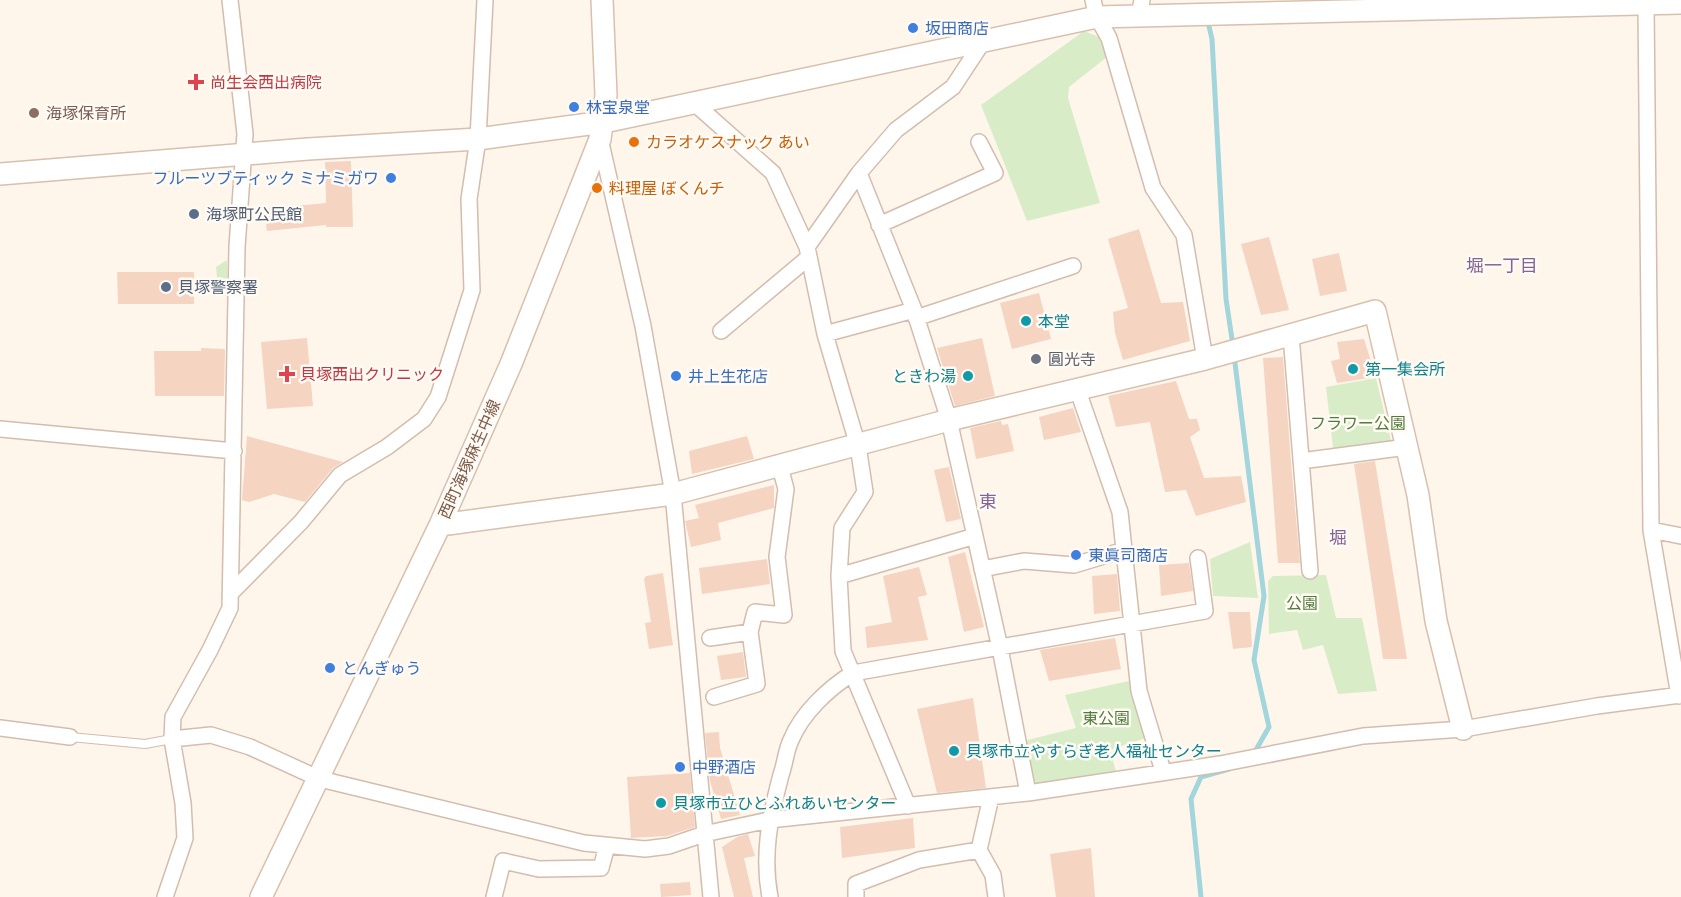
<svg xmlns="http://www.w3.org/2000/svg" width="1681" height="897" viewBox="0 0 1681 897" font-family="'Fira Sans Condensed','Noto Sans JP',sans-serif">
<style>
.green{fill:#d8edc7}
.lines{fill:none;stroke-linecap:round;stroke-linejoin:round}
.stream{stroke:#a3d5dc;stroke-width:5}
.building{fill:#f5d4c1}
.lane-casing{stroke:#d2bdaf;stroke-width:10}
.street-casing{stroke:#d2bdaf;stroke-width:18}
.secondary-casing{stroke:#d7c0ae;stroke-width:24}
.lane{stroke:#fff;stroke-width:8}
.street{stroke:#fff;stroke-width:15}
.secondary{stroke:#fff;stroke-width:21}
.shop-dot{fill:#3f7fe0;stroke:#fffaf3;stroke-width:2}
.health-dot{fill:#e0444e;stroke:#fffaf3;stroke-width:2}
.education-dot{fill:#8d6e63;stroke:#fffaf3;stroke-width:2}
.food-dot{fill:#e8710a;stroke:#fffaf3;stroke-width:2}
.service-dot{fill:#5c6f8a;stroke:#fffaf3;stroke-width:2}
.culture-dot{fill:#0f9aa8;stroke:#fffaf3;stroke-width:2}
.worship-dot{fill:#6b7280;stroke:#fffaf3;stroke-width:2}
.labels{text-anchor:middle;stroke-width:5;stroke-linejoin:round;paint-order:stroke}
.shop-label{font-size:16px;fill:#366cbe;stroke:#fffaf3;text-anchor:start}
.health-label{font-size:16px;fill:#be3a42;stroke:#fffaf3;text-anchor:start}
.education-label{font-size:16px;fill:#785e54;stroke:#fffaf3;text-anchor:start}
.food-label{font-size:16px;fill:#c56008;stroke:#fffaf3;text-anchor:start}
.service-label{font-size:16px;fill:#4e5e75;stroke:#fffaf3;text-anchor:start}
.culture-label{font-size:16px;fill:#0d838f;stroke:#fffaf3;text-anchor:start}
.worship-label{font-size:16px;fill:#5b616d;stroke:#fffaf3;text-anchor:start}
.park-label{font-size:16px;fill:#527c3f;stroke:#fffaf3}
.street-label{font-size:16px;fill:#7c5b4b;stroke:#fffaf3}
.neighbourhood-label{font-size:18px;fill:#846497;stroke:#fffaf3}
</style>
<rect width="100%" height="100%" fill="#fef6eb"/>
<!-- green -->
<path class="green" d="M1084,31L1099,37L1107,57L1069,87L1068,98L1100,203L1027,221L981,105Z
M227,260V297L218,291L216,267Z
M1376,378L1393,449L1334,456L1326,387Z
M1250,542L1258,598L1213,596L1210,559Z
M1326,575L1336,618H1362L1377,691L1338,694L1323,645L1303,650L1297,630L1269,634L1268,581L1273,576Z
M1138,679L1152,736L1110,750L1118,778L1028,793L1015,743L1076,728L1065,695Z"/>
<g class="lines">
<!-- stream -->
<path class="stream" d="M1207,18L1212,39L1226,299L1233,346
M1234,355L1264,596L1254,660L1269,727L1253,755
M1201,897L1191,799L1201,777L1229,769"/>
</g>
<!-- building -->
<path class="building" d="M351,161L353,227H326V225L267,231L264,209L326,203L325,162Z
M1139,229L1161,303L1183,302L1190,341L1123,360L1115,333L1113,312L1128,308L1108,239Z
M1269,237L1289,310L1261,315L1241,244Z
M1339,253L1347,291L1320,296L1312,259Z
M117,272H194V304H118Z
M1039,293L1051,339L1012,349L1000,303Z
M307,338L313,406L267,409L261,342Z
M982,338L995,396L955,406L937,348Z
M1364,339L1376,377L1337,383L1331,361L1340,359L1337,342Z
M201,348L225,349L224,396H155L154,351H201Z
M1283,357L1291,462L1300,563H1278L1263,358Z
M1176,381L1189,419H1197L1200,430L1190,437L1204,478L1241,476L1246,502L1196,516L1186,490L1165,492L1150,422L1116,427L1108,396Z
M1073,408L1081,432L1044,440L1039,417Z
M1001,421L1002,425L1008,424L1014,451L976,459L970,428Z
M247,436L343,462L333,468L305,502L274,494L249,502L242,500Z
M747,436L754,459L692,474L689,451Z
M1375,461L1407,659H1383L1354,464Z
M949,467L961,519L946,522L934,470Z
M774,485V508L718,523L721,540L691,547L685,521L699,518L695,505Z
M965,552L984,627L964,632L948,557Z
M767,559L770,584L702,594L699,568Z
M1189,563L1193,591L1161,596L1159,565Z
M919,567L927,595L918,597L928,640L867,648L865,627L892,622L883,576Z
M663,573L673,645L649,649L645,623L651,622L644,579L646,576Z
M1117,574L1120,611L1094,614L1092,576Z
M1228,612H1250L1252,647L1233,649Z
M1115,638L1121,669L1049,681L1040,650Z
M743,652L746,677L721,680L717,656Z
M973,698L986,788L937,793L917,709Z
M719,732L720,748L740,815L721,819L710,781L705,733Z
M690,773L695,827L667,836L631,838L627,777Z
M913,818L915,848L842,858L840,827Z
M748,834L755,856L744,858L753,897H734L722,847L737,837Z
M1091,848L1095,897H1056L1050,854Z
M690,882L691,895L661,897L660,884Z"/>
<g class="lines">
<defs>
<path id="lane" d="M70,737L145,744L172,739"/>
<path id="street" d="M1093,0L1097,17L1109,38L1153,188L1184,235L1205,359
M1646,4L1651,530L1679,696
M1139,16L1142,0
M693,102L773,173L807,247L825,334L858,446L865,492L842,528L839,576L843,651L908,806
M600,139L643,326L673,494L711,897
M859,173L914,310L949,420L1000,648L1028,793
M879,225L995,173L979,142
M807,247L859,173L896,130L953,87L984,40
M916,318L1073,266
M721,331L809,257
M825,334L914,310
M1291,335L1310,571
M1077,388L1120,512L1139,691L1163,771
M0,429L234,451
M1301,461L1407,447
M1651,530L1681,536
M982,569L1024,561L1074,565L1124,550
M839,576L975,536
M230,594L301,522L340,475L387,447L424,419L438,397L472,290L469,199L478,139L485,0
M710,638L750,632
M714,697L757,684L750,632L755,612L784,615L777,557L786,489L780,467
M0,728L70,737
M172,739L211,735L250,747L320,779L584,843L645,849L669,846L704,834L769,820L1028,793L1220,764L1363,736L1463,729L1597,706L1681,695
M991,797L979,850L993,875L996,897
M165,897L185,838L183,803L172,739L173,717L210,650L230,608L237,247L245,134L230,0
M494,897L503,861L539,869L601,868L607,846
M770,897C762,855 770,816 781,775C785,764 786,750 791,740C802,713 829,688 853,673L1205,611L1198,558
M856,897V884L919,860L979,850"/>
<path id="secondary" d="M0,174L308,149L478,139L604,122L1097,17L1681,3
M440,525L673,494L949,420L1205,359L1375,311L1418,495L1436,621L1463,729
M261,897L440,525L511,364L600,139L606,95L602,0"/>
</defs>
<!-- lane casing -->
<use href="#lane" class="lane-casing"/>
<!-- street casing -->
<use href="#street" class="street-casing"/>
<!-- secondary casing -->
<use href="#secondary" class="secondary-casing"/>
<!-- lane -->
<use href="#lane" class="lane"/>
<!-- street -->
<use href="#street" class="street"/>
<!-- secondary -->
<use href="#secondary" class="secondary"/>
</g>
<!-- markers -->
<g class="shop-dot">
<circle cx="913" cy="28" r="6"/>
<circle cx="574" cy="107" r="6"/>
<circle cx="391" cy="178" r="6"/>
<circle cx="676" cy="376" r="6"/>
<circle cx="1076" cy="555" r="6"/>
<circle cx="330" cy="668" r="6"/>
<circle cx="680" cy="767" r="6"/>
</g>
<g class="health-dot">
<path d="M193 73h6v6h6v6h-6v6h-6v-6h-6v-6h6z"/>
<path d="M284 365h6v6h6v6h-6v6h-6v-6h-6v-6h6z"/>
</g>
<circle class="education-dot" cx="34" cy="113" r="6"/>
<g class="food-dot">
<circle cx="634" cy="142" r="6"/>
<circle cx="597" cy="188" r="6"/>
</g>
<g class="service-dot">
<circle cx="194" cy="214" r="6"/>
<circle cx="166" cy="287" r="6"/>
</g>
<g class="culture-dot">
<circle cx="1026" cy="321" r="6"/>
<circle cx="1353" cy="369" r="6"/>
<circle cx="968" cy="376" r="6"/>
<circle cx="954" cy="751" r="6"/>
<circle cx="661" cy="803" r="6"/>
</g>
<circle class="worship-dot" cx="1036" cy="359" r="6"/>
<g class="labels">
<!-- shop labels -->
<g class="shop-label">
<text x="925" y="34">坂田商店</text>
<text x="586" y="113">林宝泉堂</text>
<text x="379" y="184" text-anchor="end">フルーツブティック ミナミガワ</text>
<text x="688" y="382">井上生花店</text>
<text x="1088" y="561">東眞司商店</text>
<text x="342" y="674">とんぎゅう</text>
<text x="692" y="773">中野酒店</text>
</g>
<!-- health labels -->
<g class="health-label">
<text x="210" y="88">尚生会西出病院</text>
<text x="300" y="380">貝塚西出クリニック</text>
</g>
<!-- education labels -->
<g class="education-label">
<text x="46" y="119">海塚保育所</text>
</g>
<!-- food labels -->
<g class="food-label">
<text x="646" y="148">カラオケスナック あい</text>
<text x="609" y="194">料理屋 ぼくんチ</text>
</g>
<!-- service labels -->
<g class="service-label">
<text x="206" y="220">海塚町公民館</text>
<text x="178" y="293">貝塚警察署</text>
</g>
<!-- culture labels -->
<g class="culture-label">
<text x="1038" y="327">本堂</text>
<text x="1365" y="375">第一集会所</text>
<text x="956" y="382" text-anchor="end">ときわ湯</text>
<text x="966" y="757">貝塚市立やすらぎ老人福祉センター</text>
<text x="673" y="809">貝塚市立ひとふれあいセンター</text>
</g>
<!-- worship labels -->
<g class="worship-label">
<text x="1048" y="365">圓光寺</text>
</g>
<!-- park labels -->
<g class="park-label">
<text x="1358" y="429">フラワー公園</text>
<text x="1302" y="609">公園</text>
<text x="1106" y="724">東公園</text>
</g>
<!-- street labels -->
<g class="street-label">
<text transform="translate(469 459) rotate(-66)" y="6">西町海塚麻生中線</text>
</g>
<!-- neighbourhood labels -->
<g class="neighbourhood-label">
<text x="1502" y="272">堀一丁目</text>
<text x="988" y="508">東</text>
<text x="1338" y="544">堀</text>
</g>
</g>
</svg>
